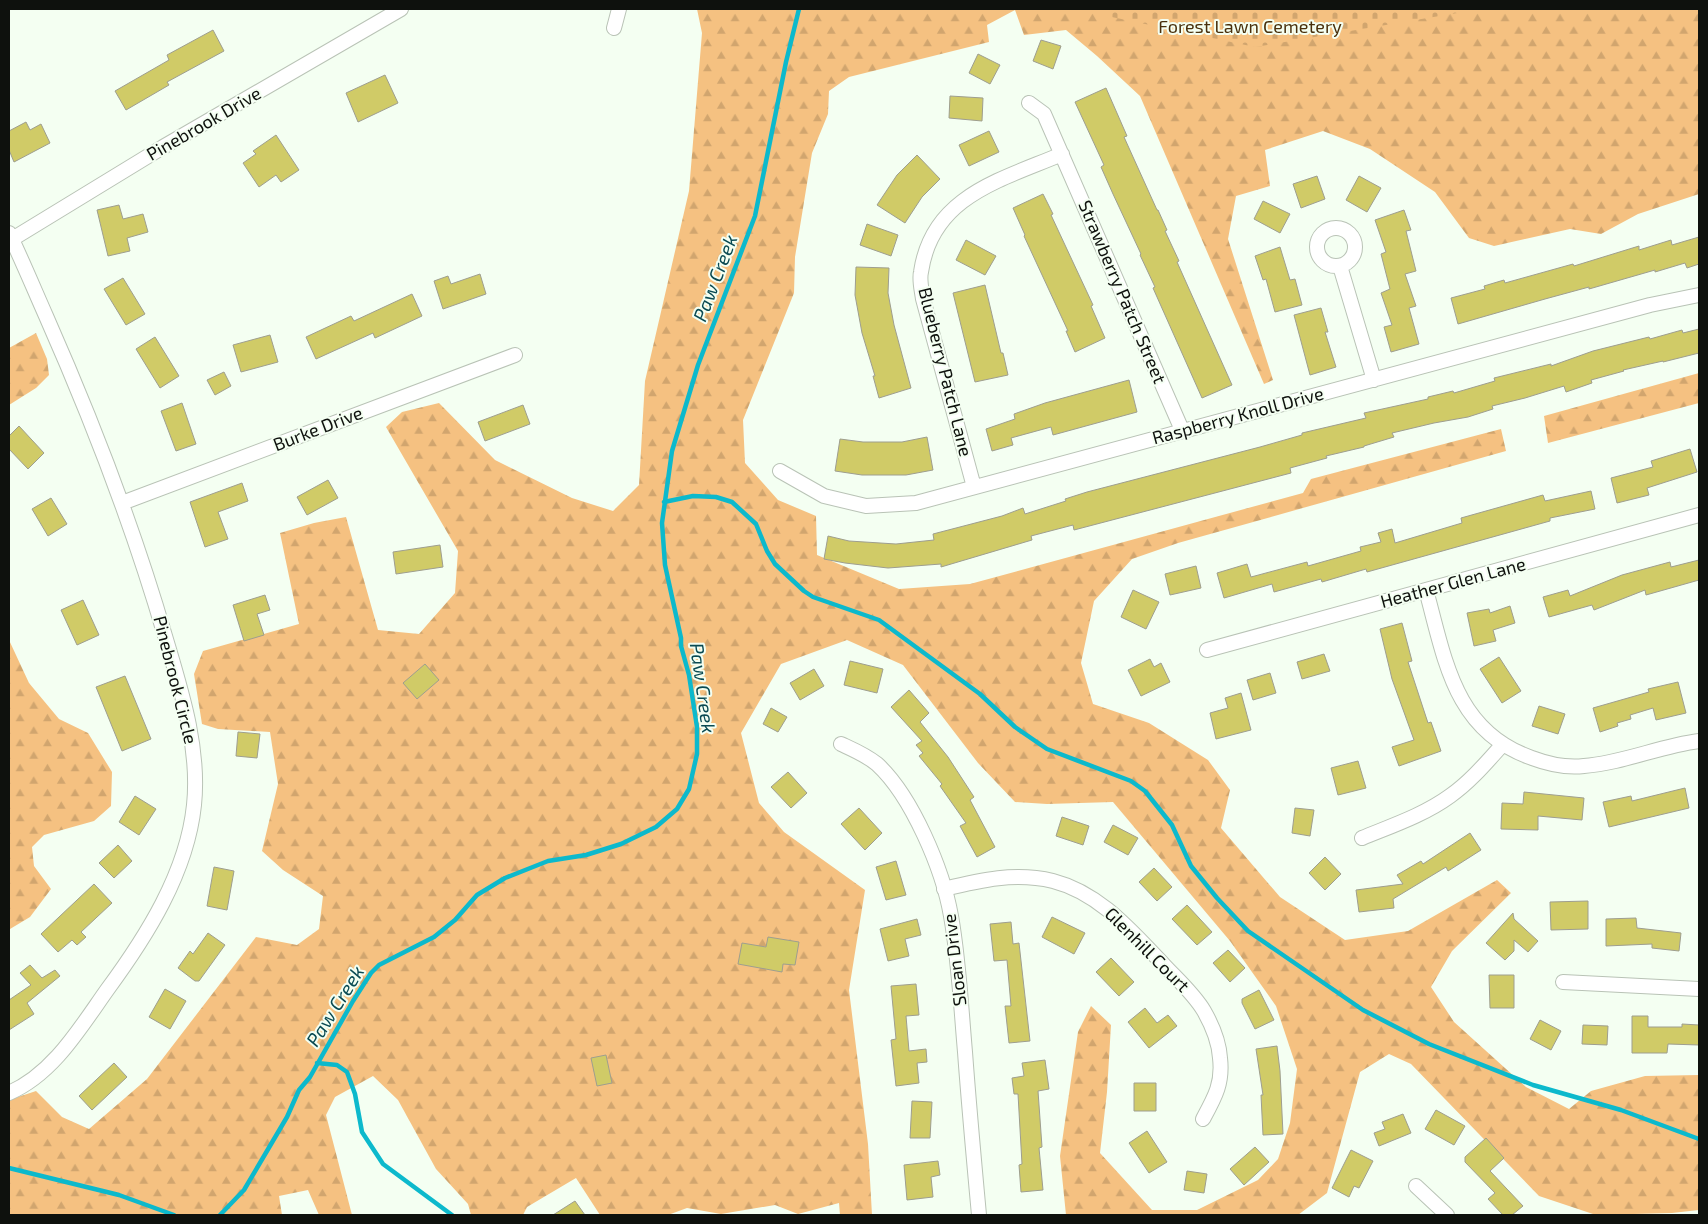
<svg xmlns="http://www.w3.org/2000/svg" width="1708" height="1224" viewBox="0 0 1708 1224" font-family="'Exo 2',sans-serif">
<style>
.forest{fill:url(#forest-firs)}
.cemetery{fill:url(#cemetery-stones)}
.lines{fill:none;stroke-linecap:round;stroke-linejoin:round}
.stream{stroke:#0cb9cc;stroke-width:4.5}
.building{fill:#d0cb67;stroke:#9e9e8f}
.street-casing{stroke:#b9c3b6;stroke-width:16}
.street{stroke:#fff;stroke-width:14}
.labels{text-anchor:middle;stroke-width:4;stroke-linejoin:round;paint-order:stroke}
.park-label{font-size:18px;fill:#49300c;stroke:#f4fff2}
.street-label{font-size:18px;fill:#0e110d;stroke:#f4fff2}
.water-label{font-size:19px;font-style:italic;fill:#0a4a52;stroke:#f4fff2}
</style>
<defs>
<pattern id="forest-firs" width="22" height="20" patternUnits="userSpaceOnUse" patternTransform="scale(1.25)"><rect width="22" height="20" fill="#f5c181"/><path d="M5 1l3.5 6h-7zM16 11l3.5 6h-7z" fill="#d1a56e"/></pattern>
<pattern id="cemetery-stones" width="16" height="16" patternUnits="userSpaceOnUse" patternTransform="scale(1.25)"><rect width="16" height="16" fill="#f5c181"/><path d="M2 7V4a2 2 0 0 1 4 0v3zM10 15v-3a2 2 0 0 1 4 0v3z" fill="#d1a56e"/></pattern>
</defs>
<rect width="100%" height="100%" fill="#f4fff2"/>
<!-- forest -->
<path class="forest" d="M697,9H1699V194L1638,214L1601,234L1570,229L1494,246L1469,238L1435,192L1370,149L1323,131L1265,150L1270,186L1236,196L1228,239L1273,380L1264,384L1140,96L1097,56L1066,30L1024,35L1015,10L987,25L989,42L849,77L829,91L828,114L812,153L795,257L794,293L743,420L745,463L778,500L816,516L817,555L899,589L970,584L1303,493L1311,479L1501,429L1506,451L1178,543L1132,559L1094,601L1081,663L1093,704L1149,723L1208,760L1230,790L1221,828L1280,897L1345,940L1408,931L1497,880L1511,893L1452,951L1431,987L1454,1022L1526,1087L1569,1109L1591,1091L1645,1076L1699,1075V1210L1672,1213L1596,1215L1539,1196L1411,1064L1389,1054L1360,1072L1327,1193L1298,1215H1066L1060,1156L1078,1032L1091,1006L1111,1025L1107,1092L1100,1153L1152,1210H1197L1258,1180L1278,1159L1290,1123L1297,1069L1276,1006L1230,941L1113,802L1047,804L1015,802L978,763L903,665L847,640L781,664L741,733L759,803L784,832L865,890L849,990L868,1144L872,1215H840L839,1203L798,1214L775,1205L721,1214L687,1208L668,1215H600L576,1178L527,1207L523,1215H471L468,1204L436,1169L398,1100L373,1076L335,1097L326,1115L352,1215H319L308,1190L279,1196L282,1215H9V1100L36,1091L62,1117L89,1129L147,1079L256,937L297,945L319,929L323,896L283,870L262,851L278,784L270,732L218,729L202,724L194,674L203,651L299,624L280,533L314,523L346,517L378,630L419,634L455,593L458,551L386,427L402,412L439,403L495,460L572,498L613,511L639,485L645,381L689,191L702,33Z
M36,333L47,359L49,375L36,388L9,405V348Z
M1699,373V403L1548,443L1544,416Z
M9,640L29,683L59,719L88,733L112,772L111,806L94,821L44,835L32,847L34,866L51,889L30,917L10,929H9Z"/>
<!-- cemetery -->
<path class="cemetery" d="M1104,9H1481L1255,47L1107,16Z"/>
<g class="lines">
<!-- stream -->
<path class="stream" d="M664,502L693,496L716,497L732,502L756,524L767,551L775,564L804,591L813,597L879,620L980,694L1015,727L1047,749L1131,781L1145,791L1172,825L1191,866L1217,898L1248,931L1363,1010L1429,1044L1533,1085L1621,1110L1699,1139
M317,1063L337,1065L347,1072L355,1094L362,1132L383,1164L452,1215
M9,1168L119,1195L174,1215
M220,1215L244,1190L287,1117L299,1090L310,1077L353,1001L371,973L379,965L434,937L455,920L477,895L505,878L548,861L586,855L621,844L656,827L677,809L689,789L697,754V727L689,675L681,646V638L665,565L662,523L672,451L698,365L755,216L786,62L799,9"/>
</g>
<!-- building -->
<path class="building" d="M213,30L224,51L167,82L169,85L126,110L115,91L169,60L167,55Z
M1041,40L1061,46L1053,69L1033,61Z
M978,54L1000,65L990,84L969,73Z
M385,75L398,103L358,122L346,93Z
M1106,88L1127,136L1124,137L1157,210H1158L1167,230L1165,231L1179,261L1177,262L1232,385L1202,398L1153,288L1155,287L1140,255L1141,254L1113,194L1101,167L1104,165L1075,102Z
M950,96L983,98L982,121L949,118Z
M26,122L30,130L41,124L50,143L14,162L9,150V131Z
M989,131L999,152L969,166L959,145Z
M276,135L299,170L281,182L276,175L259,187L243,163L256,154L253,151Z
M917,155L940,179L922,197L905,223L877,205L897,175Z
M1317,176L1325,199L1301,208L1293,184Z
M1359,176L1381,188L1367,212L1346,200Z
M1043,194L1053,214L1051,215L1093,305L1091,306L1105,338L1075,352L1066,331H1068L1024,236L1025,235L1013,208Z
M1263,201L1290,214L1280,233L1254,219Z
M119,205L123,219L143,214L148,232L127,238L130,251L108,256L97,210Z
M1404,210L1411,230L1406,231L1416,271L1405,274L1416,306L1409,308L1419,344L1391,352L1384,327L1392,325L1381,293L1390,289L1381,254L1386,252L1375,220Z
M867,224L898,235L891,256L860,245Z
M1699,237V264L1687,268L1685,263L1655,272V270L1589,289V287L1545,299L1458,324L1451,298L1485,289L1484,286L1504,280L1505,283L1573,264L1574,266L1639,246V250L1671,240L1672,245Z
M966,240L996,256L985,275L956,260Z
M1280,247L1290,280L1295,279L1302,305L1275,312L1266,279L1263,280L1255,256Z
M856,267L889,268L888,293L894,325L911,388L879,398L873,376H875L862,333L855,295Z
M480,274L486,294L443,309L434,281L448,276L451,284Z
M123,278L145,314L126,325L104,289Z
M985,285L1001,353H1003L1008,375L975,382L953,293Z
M412,294L422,316L375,338L373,333L316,359L306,337L351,316L354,321Z
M1321,308L1328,332H1325L1336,367L1310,375L1294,315Z
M1699,329V353L1663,362V361L1623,370L1624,371L1591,380L1592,383L1566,392L1564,386L1525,398L1492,406L1493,409L1468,417L1434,423L1392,433L1394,437L1364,446V447L1326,456L1327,458L1290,468L1291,473L1074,530L1073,525L1031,536L1032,540L941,567V564L888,568L845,563L824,559L828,536L849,541L896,544L934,540L933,534L1002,516L1023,508L1025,514L1066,501L1065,499L1087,492L1260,447L1302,435V433L1366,418L1364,413L1428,399V397L1453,391L1454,393L1495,381L1494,378L1551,364V366L1593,351L1649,337L1650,339L1682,330L1683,333Z
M270,335L278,362L241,372L233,345Z
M155,337L179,376L160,388L136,349Z
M224,372L231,386L215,395L207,380Z
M1129,380L1137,412L1053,435L1051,427L1011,438L1013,445L992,451L986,429L1015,419L1014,414L1045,403Z
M182,403L196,444L176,451L161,411Z
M523,405L530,424L485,441L478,422Z
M19,426L44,453L28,469L9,449V436Z
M927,437L933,470L906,475H862L835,471L840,439L863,442H902Z
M1690,449L1697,472L1647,488L1649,495L1617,503L1611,478L1653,467L1651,461Z
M328,480L338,498L307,515L297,497Z
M242,483L248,501L218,512L228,539L205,547L190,502Z
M1591,491L1595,509L1550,518V521L1367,572L1366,569L1322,582L1321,579L1274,592L1272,584L1224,598L1217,573L1247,564L1251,577L1307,562L1308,566L1361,551L1360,547L1381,542L1378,533L1392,529L1395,543L1462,523L1461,518L1543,495L1545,501Z
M51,498L67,524L48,536L32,509Z
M440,545L443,567L396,574L393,552Z
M1699,560V580L1646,595L1645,590L1594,610L1592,605L1549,617L1543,597L1568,590L1570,596L1622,575L1670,562L1671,567Z
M1196,566L1201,588L1170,595L1165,574Z
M1133,590L1159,602L1146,629L1121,617Z
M265,595L270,610L257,614L264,635L244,641L233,605Z
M83,600L99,635L77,645L61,610Z
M1510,606L1515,623L1493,630L1496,641L1474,646L1467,613L1489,609L1490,613Z
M1402,623L1412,661L1408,662L1428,723L1431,722L1441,751L1399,766L1392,747L1414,740L1392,679L1380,629Z
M1324,654L1330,671L1302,679L1297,662Z
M1499,657L1521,691L1502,703L1480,669Z
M1150,659L1154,667L1161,663L1170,682L1141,696L1128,670Z
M850,661L883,669L877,693L844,685Z
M425,664L439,680L417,699L403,683Z
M814,669L824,686L800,700L790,683Z
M1270,673L1276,693L1253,700L1247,680Z
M125,676L151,739L122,751L96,687Z
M1678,682L1686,713L1656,720L1653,708L1630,715L1631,719L1617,723L1618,726L1600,732L1593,708L1649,692L1648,689Z
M909,690L929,713L920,722L948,757L974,797L970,800L995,847L977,857L960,826L966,823L940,786L942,784L919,756L923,753L916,745L922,741L891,707Z
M1241,693L1251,730L1216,739L1210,713L1228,708L1225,698Z
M1539,706L1565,714L1558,734L1532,726Z
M771,708L787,717L778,732L763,724Z
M238,732L260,734L257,758L236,756Z
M1358,761L1366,788L1338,795L1331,768Z
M788,772L807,793L791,808L771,787Z
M1685,788L1689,808L1609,827L1603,802L1631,796L1632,801Z
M1524,792L1584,798L1582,820L1538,816V830L1501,829L1502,803L1523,804Z
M135,796L156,809L139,835L119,822Z
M859,808L882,833L865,850L841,824Z
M1295,808L1314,810L1310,836L1292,833Z
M1062,817L1089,826L1083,845L1056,836Z
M1113,825L1138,838L1128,855L1104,842Z
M1470,833L1481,850L1448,871L1446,867L1393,899L1394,908L1359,912L1356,890L1403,884L1397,875L1421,861L1423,864Z
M118,845L132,861L114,878L99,863Z
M1325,857L1341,874L1325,890L1309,873Z
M896,861L906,895L886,900L876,867Z
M214,867L234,871L227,910L207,906Z
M1154,868L1172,887L1157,901L1139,882Z
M94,884L112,903L81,932L86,937L77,945L72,940L58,952L41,934Z
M1588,901V929L1551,930L1550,902Z
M1187,905L1212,932L1197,945L1172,919Z
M1513,913L1514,919L1538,941L1528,952L1514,940V951L1505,960L1486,943Z
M1052,917L1085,933L1074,954L1042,937Z
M1636,918L1637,928L1681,933L1679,951L1652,948V944L1606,946V919Z
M917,919L921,935L905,939L909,956L888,961L880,929Z
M1011,922L1013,944L1019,943L1030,1041L1009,1043L1005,1006H1011L1007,960L994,961L990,924Z
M208,933L225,945L199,981H195L178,968L190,951L193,954Z
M768,937L799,942L795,965L783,964L782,972L738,964L742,943L766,947Z
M1228,950L1245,968L1230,982L1213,963Z
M1111,958L1134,982L1119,996L1096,972Z
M30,965L42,978L55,970L60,976L27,1003L34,1014L9,1030V1000L31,985L20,973Z
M1489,975H1514V1008H1490Z
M916,984L919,1015L906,1016L909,1051L926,1049L927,1062L917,1063L919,1083L896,1086L891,1040L896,1039L891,986Z
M165,989L186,1001L170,1029L149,1017Z
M1259,990L1274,1020L1255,1029L1242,1003V999Z
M1145,1008L1157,1023L1168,1015L1177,1026L1149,1048L1128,1022Z
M1632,1016H1648V1027H1682V1024L1699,1025V1045L1668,1044L1667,1053H1632Z
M1540,1020L1561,1031L1551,1050L1530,1039Z
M1583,1025L1608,1026L1607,1045L1582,1044Z
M1277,1046L1280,1071L1283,1134L1263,1135L1261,1095H1263L1256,1049Z
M606,1055L612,1083L597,1086L591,1058Z
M1045,1060L1049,1089L1038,1091L1042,1147L1039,1148L1043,1190L1021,1192L1019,1165L1022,1164L1018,1094H1014L1012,1078L1024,1076L1022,1063Z
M114,1063L127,1077L92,1110L79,1096Z
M1134,1083H1156V1111H1134Z
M912,1101L932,1102L930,1138H910Z
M1436,1110L1465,1126L1454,1145L1425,1129Z
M1403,1114L1411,1133L1379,1146L1374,1133L1385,1129L1382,1122Z
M1147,1131L1167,1162L1149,1173L1129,1143Z
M1486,1138L1504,1158L1490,1171L1523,1206L1512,1215H1503L1488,1199L1495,1193L1465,1162V1157Z
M1255,1147L1269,1162L1244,1185L1230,1169Z
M1351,1150L1373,1161L1359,1188L1354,1186L1349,1197L1332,1188Z
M938,1161L940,1175L931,1177L933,1197L907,1200L904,1165Z
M1187,1171L1207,1174L1204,1193L1184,1190Z
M575,1201L585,1215H553Z"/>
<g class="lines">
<defs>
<path id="street" d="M614,28L619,9
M1029,103L1044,114L1182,430
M1317 247a19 19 0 1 1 38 0a19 19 0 1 1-38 0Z
M9,233C22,260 34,289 46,316C92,420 133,526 165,636C181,690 200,748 194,805C187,873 146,937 107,990C80,1028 53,1074 9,1093
M9,241L163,147L401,9
M1340,266L1374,380
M780,471L824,496L866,506L916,503L1650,305L1699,295
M974,487L923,299C922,291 919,280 921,272C932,196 1001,180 1062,154
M122,503L515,355
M1426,590C1445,659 1454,731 1532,758C1548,764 1567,768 1584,766C1623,763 1660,746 1699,741
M1207,650L1699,515
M841,744C854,750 866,755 877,764C912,796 943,870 951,916C959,961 961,1007 965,1052C969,1107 974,1161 979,1215
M1362,838C1391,826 1424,815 1450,796C1470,782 1486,763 1503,744
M944,889C981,880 1015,872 1053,881C1100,893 1132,932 1164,965C1178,980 1194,994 1204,1011C1212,1025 1219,1042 1220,1058C1223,1083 1215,1097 1203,1119
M1563,982L1699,989
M1416,1186L1447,1215"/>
</defs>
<!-- street casing -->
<use href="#street" class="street-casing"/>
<!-- street -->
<use href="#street" class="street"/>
</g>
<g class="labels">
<!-- park labels -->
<g class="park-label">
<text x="1250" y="33">Forest Lawn Cemetery</text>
</g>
<!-- street labels -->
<g class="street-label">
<text transform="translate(204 124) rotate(-30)" y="6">Pinebrook Drive</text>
<text transform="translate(1122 292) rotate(67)" y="6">Strawberry Patch Street</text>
<text transform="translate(945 372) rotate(76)" y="6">Blueberry Patch Lane</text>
<text transform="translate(1238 416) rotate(-15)" y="6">Raspberry Knoll Drive</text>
<text transform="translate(318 429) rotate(-21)" y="6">Burke Drive</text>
<text transform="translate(1453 583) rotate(-15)" y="6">Heather Glen Lane</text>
<text transform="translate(175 680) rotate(76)" y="6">Pinebrook Circle</text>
<text transform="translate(1147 950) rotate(45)" y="6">Glenhill Court</text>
<text transform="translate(955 960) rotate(-97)" y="6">Sloan Drive</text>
</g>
<!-- water labels -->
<g class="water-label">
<text transform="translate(715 278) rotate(-69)" y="7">Paw Creek</text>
<text transform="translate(703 688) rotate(82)" y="7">Paw Creek</text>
<text transform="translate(335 1006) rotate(-58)" y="7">Paw Creek</text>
</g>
</g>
<!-- border -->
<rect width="1708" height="1224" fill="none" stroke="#0e110d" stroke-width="20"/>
</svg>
